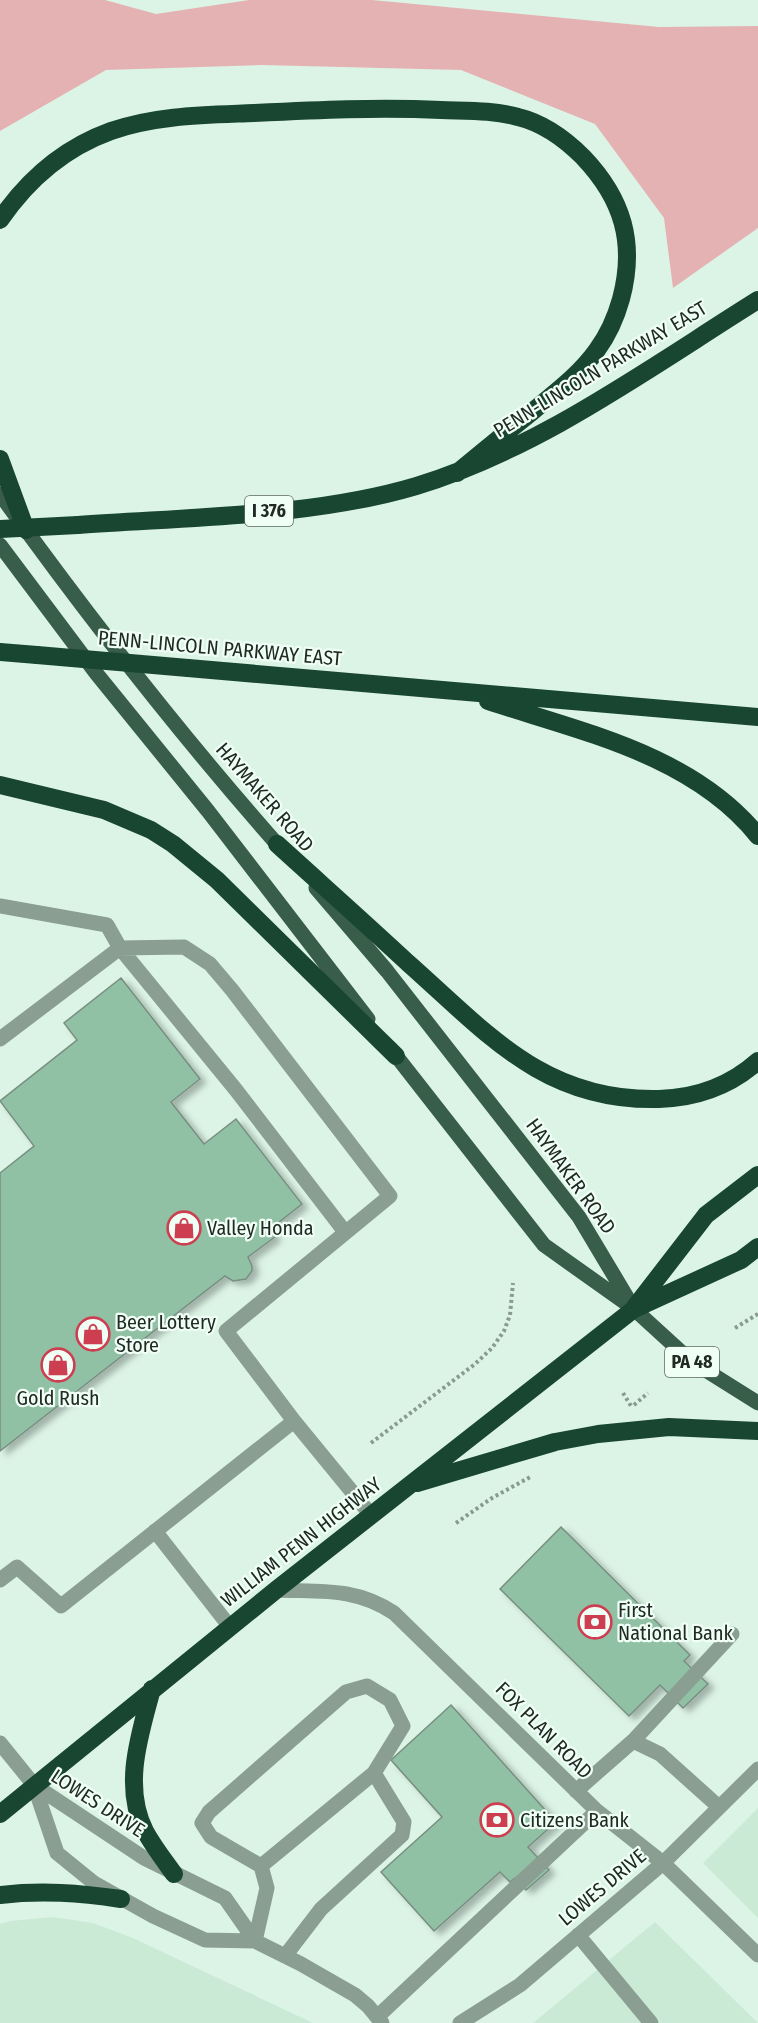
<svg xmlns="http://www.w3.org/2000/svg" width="758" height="2023" viewBox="0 0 758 2023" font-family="'Fira Sans Condensed',sans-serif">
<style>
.built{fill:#caead6}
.green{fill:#e5b2b3}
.building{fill:#91c1a5;stroke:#788e81;stroke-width:1.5;filter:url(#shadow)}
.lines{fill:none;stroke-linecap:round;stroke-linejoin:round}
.path{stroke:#899a90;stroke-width:4;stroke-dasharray:3 3;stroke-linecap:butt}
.minor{stroke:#8a9e92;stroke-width:15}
.major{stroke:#385d49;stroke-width:15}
.highway{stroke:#194630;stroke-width:18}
.highway-bridge{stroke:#194630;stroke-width:18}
.labels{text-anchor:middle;stroke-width:4.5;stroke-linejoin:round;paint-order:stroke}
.shield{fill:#f0fff6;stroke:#5e6963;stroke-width:1.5}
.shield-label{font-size:18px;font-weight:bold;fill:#202924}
.street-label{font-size:20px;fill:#202924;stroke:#f0fff6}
.poi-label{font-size:20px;fill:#202924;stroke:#f0fff6;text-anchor:start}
</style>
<defs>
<filter id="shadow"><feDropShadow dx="6" dy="4" stdDeviation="3" flood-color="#0004"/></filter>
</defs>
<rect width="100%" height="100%" fill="#dcf4e6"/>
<!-- built -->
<path class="built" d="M758,1808V1918L703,1863Z
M53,1917L93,1923L133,1938L313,2023H0V1924L10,1921Z
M655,1922L758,2023H533Z"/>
<!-- green -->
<path class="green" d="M0,0H105L156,14L249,0H372L659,27L758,26V228L673,288L664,218L595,124L461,70L262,65L106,70L0,131Z"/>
<!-- building -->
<path class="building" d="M121,978L200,1079L171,1102L204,1144L236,1119L302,1204L269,1230L275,1237L248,1257L252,1266V1271L246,1279L233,1281L225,1276L0,1451V1173L34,1146L0,1101L77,1040L64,1023Z
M561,1527L690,1655L684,1661L708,1684L683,1708L660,1685L629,1716L500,1589Z
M451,1705L556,1822L528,1847L549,1870L526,1890L515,1878L510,1882L500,1872L434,1931L381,1872L442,1817L391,1760Z"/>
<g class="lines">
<!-- path -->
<path class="path" d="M735,1328L758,1314
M623,1393L631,1406
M634,1405L648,1393
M371,1443L475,1364L492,1348L504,1331L510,1315L513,1283
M456,1523L492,1498L532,1476"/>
<!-- minor -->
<path class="minor" d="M0,906L107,925L120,948L236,1090L345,1232
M0,1039L120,948L184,947L210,964L232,990L390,1196L226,1331L294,1421L371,1515
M155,1531L230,1627
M0,1580L17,1567L61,1606L294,1421
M276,1590C320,1592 356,1587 394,1613L597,1811L663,1863L758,1955
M367,1686L390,1700L403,1726L374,1773L261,1866L211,1837L202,1823L209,1812L346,1692Z
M633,1741L660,1754L719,1807
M0,1743L34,1785L144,1858L225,1898L255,1941
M34,1785L57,1853L94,1883L153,1916L205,1940L255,1941L301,1964L355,1995L368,2006L382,2023
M576,1791L633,1741L732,1634
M578,1935L651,2023
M255,1941L267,1888L261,1866
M285,1956L321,1909L402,1835L404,1822L374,1773
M377,2017L597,1811
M460,2023L520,1985L663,1863L758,1769"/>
<!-- major -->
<path class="major" d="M0,494C89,618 183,738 284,852
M0,545L96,673L208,811L368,1019
M316,888L387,971L579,1217L631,1304
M390,1048L544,1245L634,1309L691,1361L758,1403"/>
<!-- highway -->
<path class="highway" d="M0,220C28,179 64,148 111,131C157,115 206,115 254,113C316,110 378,107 441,110C466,111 493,110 518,117C543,123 565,139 583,157C623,199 636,243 621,299C616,317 608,335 597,350C580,374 556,392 533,411C508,431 482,452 457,473
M0,459L26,530
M78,525C186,517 312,517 416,486C539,449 649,368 758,300
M0,652L37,655
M188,668L758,717
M488,701C582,732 693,755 758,836
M0,785L104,810L151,830L173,844L217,880L396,1056
M277,844C321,884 365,923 408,963C487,1033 544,1102 659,1099C697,1098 730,1086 758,1061
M635,1307L706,1215L758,1175
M417,1483L555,1442L598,1434L669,1427L758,1431
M152,1689C140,1734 122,1786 145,1831C153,1846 164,1860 174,1874
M0,1814L276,1590L634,1309L741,1260L758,1247
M0,1895C42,1890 80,1893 121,1899"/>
<!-- highway-bridge -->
<path class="highway-bridge" d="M0,529L78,525
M37,655L188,668"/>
</g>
<!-- icons -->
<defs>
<symbol id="shop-ring" viewBox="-11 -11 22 22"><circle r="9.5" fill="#f0fff6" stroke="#ce3e51" stroke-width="1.5"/><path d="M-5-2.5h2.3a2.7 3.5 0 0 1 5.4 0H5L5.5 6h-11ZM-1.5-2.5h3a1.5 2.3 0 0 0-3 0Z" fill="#ce3e51"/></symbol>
<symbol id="bank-ring" viewBox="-11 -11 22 22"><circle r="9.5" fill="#f0fff6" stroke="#ce3e51" stroke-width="1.5"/><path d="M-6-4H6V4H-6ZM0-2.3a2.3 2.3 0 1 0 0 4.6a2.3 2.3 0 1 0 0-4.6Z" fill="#ce3e51"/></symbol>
</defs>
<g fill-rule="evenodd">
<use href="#shop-ring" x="165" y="1209" width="38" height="38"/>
<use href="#shop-ring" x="74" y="1315" width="38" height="38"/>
<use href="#shop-ring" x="39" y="1346" width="38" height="38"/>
<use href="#bank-ring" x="576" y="1603" width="38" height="38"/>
<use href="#bank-ring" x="478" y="1801" width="38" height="38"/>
</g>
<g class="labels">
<!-- shield labels -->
<g class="shield">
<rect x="245" y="496" width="48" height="30" rx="4.5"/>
<rect x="665" y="1347" width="54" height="30" rx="4.5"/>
</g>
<g class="shield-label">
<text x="269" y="517">I 376</text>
<text x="692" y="1368">PA 48</text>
</g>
<!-- street labels -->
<g class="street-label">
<text transform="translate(600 369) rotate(-31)" y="7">PENN-LINCOLN PARKWAY EAST</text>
<text transform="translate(220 648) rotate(5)" y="7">PENN-LINCOLN PARKWAY EAST</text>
<text transform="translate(265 797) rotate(49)" y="7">HAYMAKER ROAD</text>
<text transform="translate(571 1176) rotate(54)" y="7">HAYMAKER ROAD</text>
<text transform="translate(301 1542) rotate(-38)" y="7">WILLIAM PENN HIGHWAY</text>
<text transform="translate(544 1730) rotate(45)" y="7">FOX PLAN ROAD</text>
<text transform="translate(98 1803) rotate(33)" y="7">LOWES DRIVE</text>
<text transform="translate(602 1887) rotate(-40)" y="7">LOWES DRIVE</text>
</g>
<!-- poi labels -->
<g class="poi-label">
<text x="207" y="1235">Valley Honda</text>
<text x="116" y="1329">Beer Lottery<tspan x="116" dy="23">Store</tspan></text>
<text x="58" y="1405" text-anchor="middle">Gold Rush</text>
<text x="618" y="1617">First<tspan x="618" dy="23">National Bank</tspan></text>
<text x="520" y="1827">Citizens Bank</text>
</g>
</g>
</svg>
